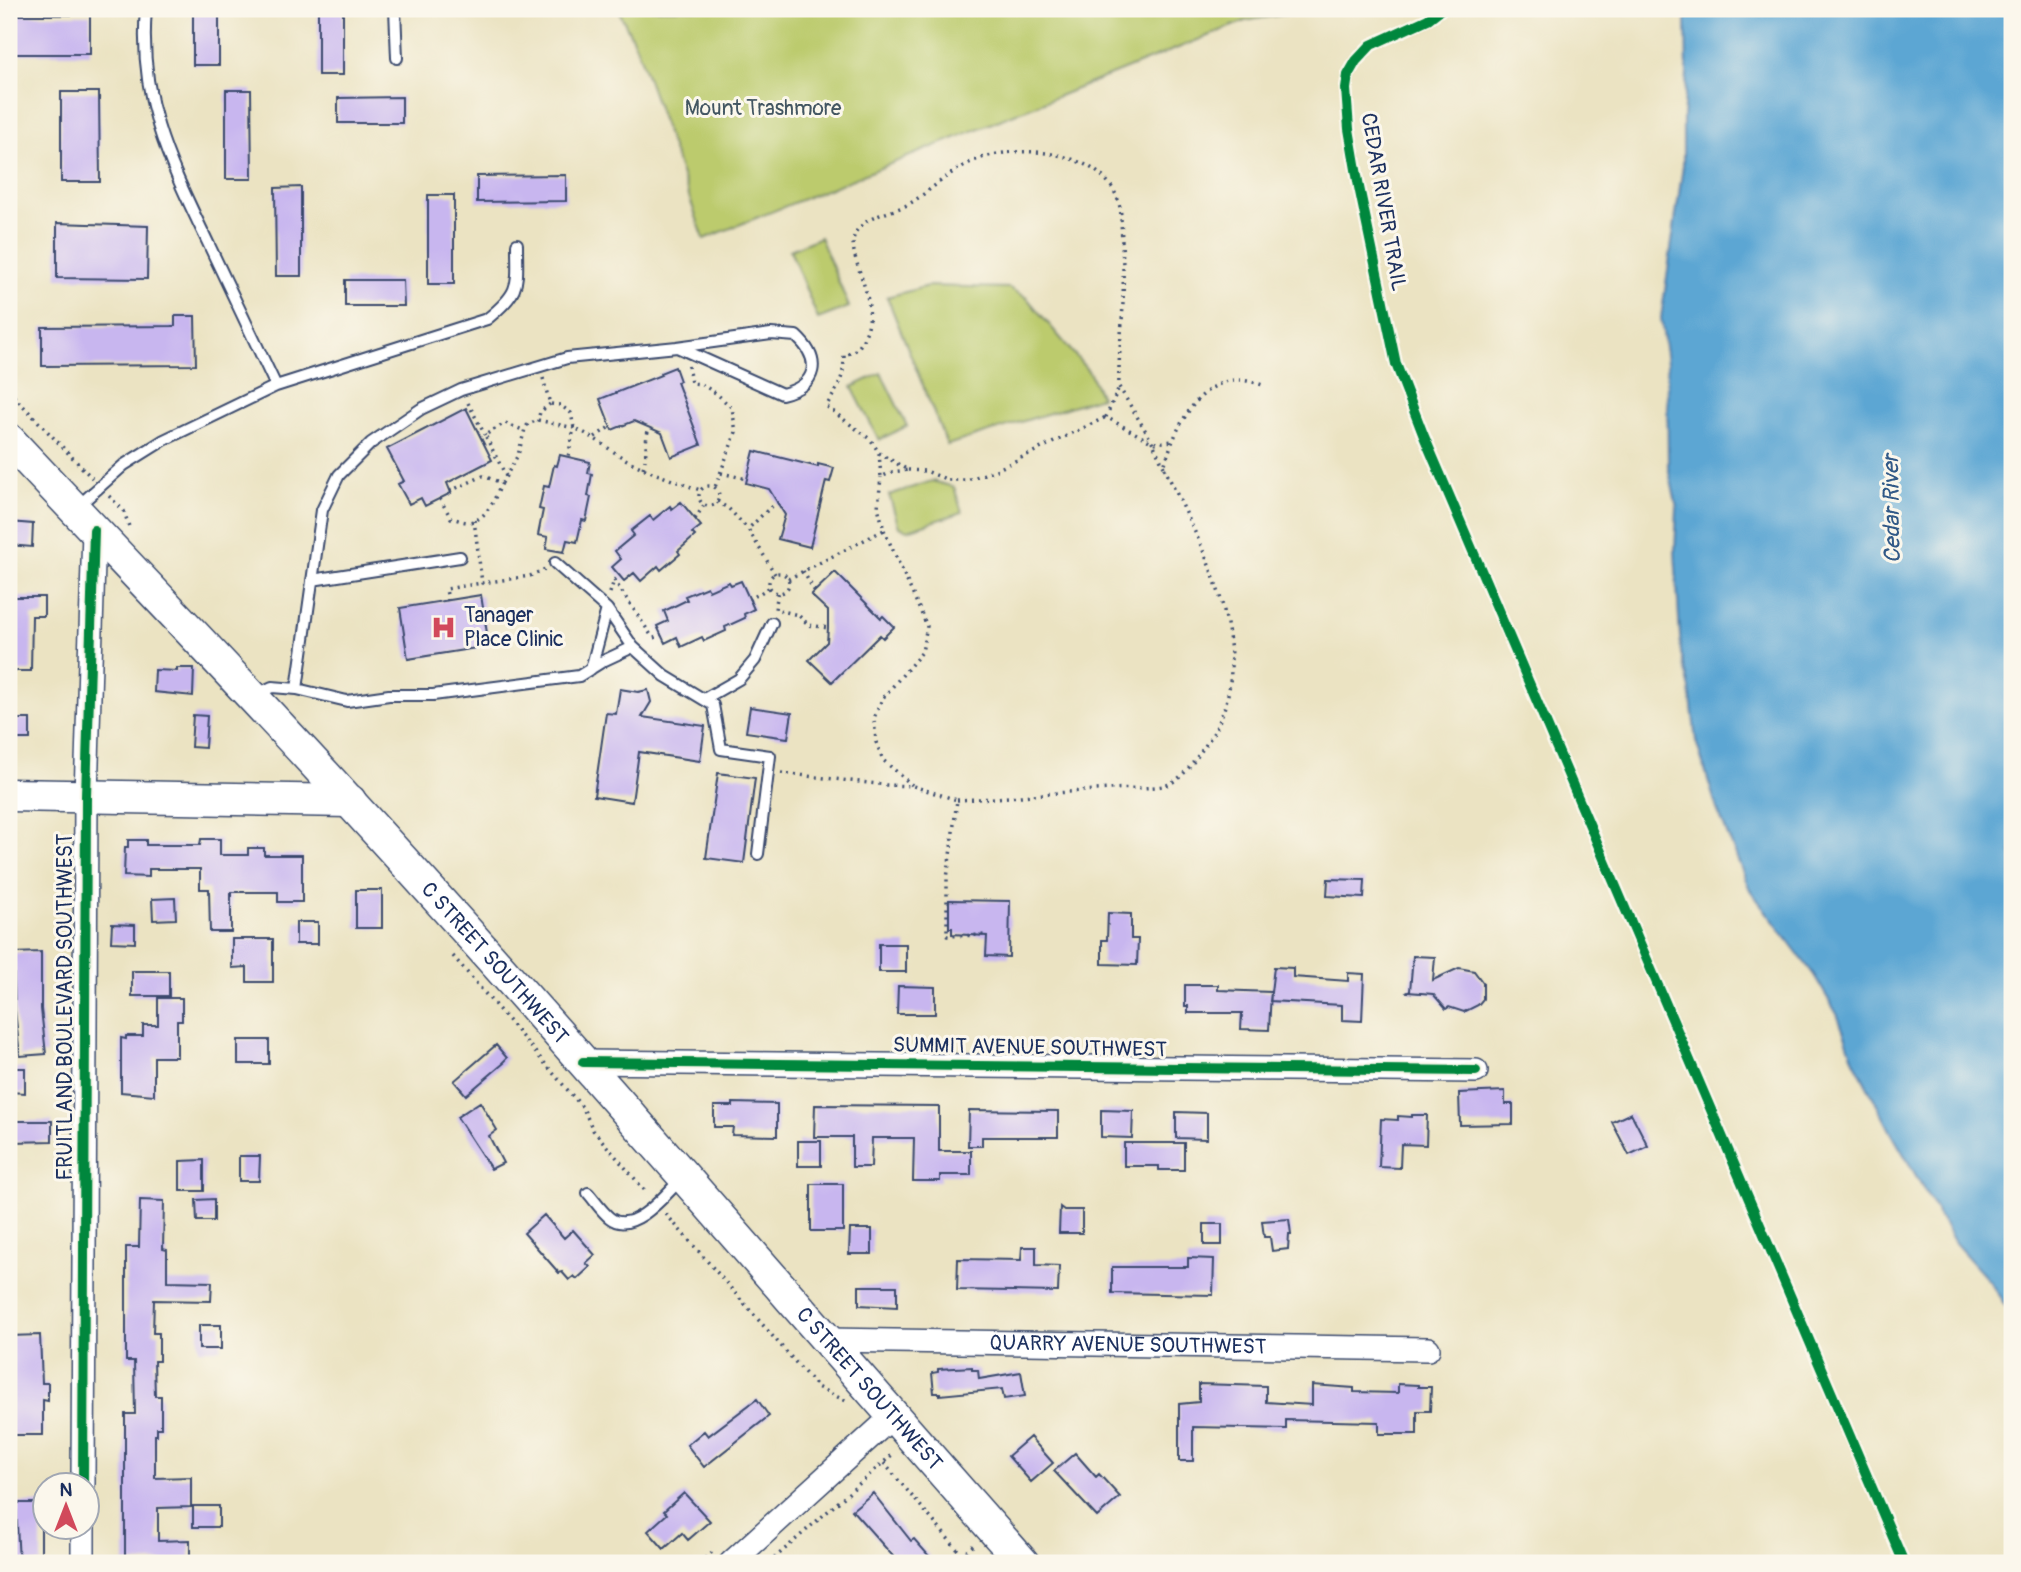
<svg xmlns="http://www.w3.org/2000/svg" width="2021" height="1572" viewBox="0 0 2021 1572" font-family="Pangolin,sans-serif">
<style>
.green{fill:#bccb6d;stroke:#6c7d66;stroke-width:2}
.water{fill:#5ba6d3;stroke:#3b6a98;stroke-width:2}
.building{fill:#c8b6ef}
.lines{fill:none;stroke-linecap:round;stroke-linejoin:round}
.lane-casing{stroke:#3a4a6d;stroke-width:14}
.street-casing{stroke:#3a4a6d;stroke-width:26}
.secondary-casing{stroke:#3a4a6d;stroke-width:35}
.path{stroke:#3a4a6d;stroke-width:3.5;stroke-dasharray:2 5;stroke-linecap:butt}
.lane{stroke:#fff;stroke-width:10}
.street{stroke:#fff;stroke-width:23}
.secondary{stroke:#fff;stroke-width:32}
.cycleway-casing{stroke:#fbf7ec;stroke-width:15}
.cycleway{stroke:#00873e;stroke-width:10}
.labels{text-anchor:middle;stroke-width:6;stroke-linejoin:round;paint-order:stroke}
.park-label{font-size:21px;fill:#435662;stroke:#fbf7ec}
.street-label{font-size:21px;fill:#1b2f5e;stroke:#fbf7ec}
.poi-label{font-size:21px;fill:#1b2f5e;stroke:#fbf7ec;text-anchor:start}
.water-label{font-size:23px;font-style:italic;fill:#315987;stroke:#fbf7ec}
</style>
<rect width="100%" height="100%" fill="#fbf7ec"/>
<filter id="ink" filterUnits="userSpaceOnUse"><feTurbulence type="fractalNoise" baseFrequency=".0143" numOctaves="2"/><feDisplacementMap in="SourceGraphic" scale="14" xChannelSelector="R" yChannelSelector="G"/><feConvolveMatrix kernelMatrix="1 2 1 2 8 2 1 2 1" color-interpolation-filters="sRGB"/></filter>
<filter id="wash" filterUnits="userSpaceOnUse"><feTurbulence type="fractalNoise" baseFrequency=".00686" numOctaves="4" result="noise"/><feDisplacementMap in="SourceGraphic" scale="28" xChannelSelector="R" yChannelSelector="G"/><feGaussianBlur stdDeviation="1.57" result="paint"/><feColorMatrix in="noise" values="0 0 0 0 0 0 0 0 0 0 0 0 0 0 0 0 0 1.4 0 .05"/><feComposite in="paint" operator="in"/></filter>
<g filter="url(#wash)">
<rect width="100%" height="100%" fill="#ebe3c2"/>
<!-- green -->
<path class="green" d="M618,9H1304L1305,11L1245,21L704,239L637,48Z
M820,237L849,307L818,319L790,250Z
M928,286L1009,288L1027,298L1089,372L1101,397L947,445L887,297Z
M881,373L907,426L879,440L852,387Z
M932,481L954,487L962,512L908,530L899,527L889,495Z"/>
<!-- water -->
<path class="water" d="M1689,9H2012V1316L1990,1282L1955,1243L1892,1134L1854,1060L1837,1014L1814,975L1750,890L1717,809L1696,741L1690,689L1681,653L1675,551L1677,507L1668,467L1667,363L1661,318L1683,166V117L1687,74L1686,20Z"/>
<g id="blocks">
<!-- building -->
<path class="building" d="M193,9H219V65H193Z
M318,9H343V75H318Z
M9,15H90V54H9Z
M226,90H251L252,179H226Z
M61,92H99L100,182H61Z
M402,97V123H338V98Z
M566,175V201L477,202V176Z
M301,187V276H276L275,188Z
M428,195H454V284H428Z
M57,223L148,226L147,279L57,278Z
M345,280H403L404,306H345Z
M175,316H195L196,365L42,366V327L175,326Z
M675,367L680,381L677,382L701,445L671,457L662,433L634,421L612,430L600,399L661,375L660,373Z
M466,408L492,460L447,483L451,493L425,506L421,498L409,504L398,484L404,481L387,449Z
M754,451L818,467V464L834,468L830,482L826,481L810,547L778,539L785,515L769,489L746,483Z
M560,455L590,462L588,473L592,474L588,496L591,497L586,521L582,520L577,542L567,540L564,552L546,549L548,537L538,535L543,510L539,509L544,486L549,487L554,465L557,466Z
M681,502L701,526L692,533L695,536L678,551L680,554L661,570L658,566L641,581L634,573L624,581L612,567L621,559L615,551L634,535L631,531L650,516L653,520L670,506L672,509Z
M9,522L33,524L32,547L9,545Z
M835,572L881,618L883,616L894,627L883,638L880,635L832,682L809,660L827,642L828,628V611L811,595Z
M741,581L754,609L744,614L745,618L725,627L726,631L704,641L702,637L681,647L677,637L665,643L657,626L668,621L664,611L687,600L685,596L707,587L709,591L729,582L731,585Z
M481,595L489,646L408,659L400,608Z
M9,597H44V616H32L31,671H9Z
M177,668H194L193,696L154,692L155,670L177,671Z
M620,689L638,692L648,690L651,702L642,717L705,726L700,761L639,752L632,802L594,796L606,713L616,714Z
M750,707L792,713L788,738L746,732Z
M193,715L207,716L205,748L191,747Z
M14,719H30V739H14Z
M718,773L755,778L744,863L706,858Z
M201,839H220V855H248V848H264V855H302V902H278V892H231V932H210L209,889H200V869H149V877L124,876L125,847H128V840H146V845H200Z
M1328,879L1365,880L1364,898L1327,896Z
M356,890H382V928H356Z
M175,898L176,919L153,920L152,899Z
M949,900L1010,901L1009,957L986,956L987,936L952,934V928H949Z
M1108,913L1131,914V939H1138L1137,965L1102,964V940H1107Z
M296,922H318V944H296Z
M112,924L135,925V943L111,942Z
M232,939H273V982H247V967L232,968Z
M879,944H906V972H879Z
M41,952V1009L46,1054L20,1056L15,1010L13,953Z
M1413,956L1435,957L1433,980L1459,968L1474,971L1483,983V999L1478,1005L1464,1012L1449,1007L1446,1009L1433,994L1408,992L1410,991Z
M1274,967L1293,968V977L1348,981V973L1364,974L1362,1021L1342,1020V1005L1270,1001Z
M132,971H169V996H132Z
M1185,985H1218V990L1271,992L1269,1030L1241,1029L1242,1013H1188V1006H1185Z
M898,986L935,987V1014H897Z
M158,998H182V1021H177V1057H154V1095L121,1092V1038L126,1039V1036H143V1025H158Z
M238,1040H269V1064H238Z
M496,1045L507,1058L503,1062L504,1063L466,1095L454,1081Z
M9,1068H25V1093L9,1092Z
M1505,1091V1104H1513V1124L1460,1125L1459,1093Z
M480,1102L497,1130L489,1136L503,1163L491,1169L457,1117Z
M733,1103L777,1104V1136L732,1135L733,1127H714V1106H733Z
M815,1105L939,1106V1151H971V1175H940V1181H913L914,1138H872L871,1167H852V1137H814Z
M969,1110L1058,1111V1137H982V1146H968Z
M1101,1110L1133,1111L1132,1138L1101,1137Z
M1176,1112L1207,1113V1139L1176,1138Z
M1631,1113L1648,1146L1629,1155L1612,1122Z
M1412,1115H1427L1426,1145L1401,1144L1400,1168L1379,1167L1381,1119L1398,1120V1116L1412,1117Z
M13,1121H52V1141L13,1142Z
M798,1141H821V1166H798Z
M1124,1143H1184V1170H1159V1166H1124Z
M239,1156H260L259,1181H239Z
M204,1160V1191H180V1161Z
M811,1184H843V1231H811Z
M214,1199V1221H197L196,1200Z
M140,1200L164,1201L163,1249L167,1250V1281L212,1282L211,1301L154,1300L153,1333H159V1361H154L155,1396H161V1428H157V1435H155V1478L191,1477V1507L158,1508V1541L190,1540V1561L125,1563V1414H135L134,1361H126V1247H139Z
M1060,1207L1064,1210H1082V1233H1059Z
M544,1215L564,1238L573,1230L595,1255L586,1263L590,1267L577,1279L574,1276L569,1280L562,1272L559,1273L524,1233Z
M1289,1219L1291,1234H1289L1288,1249L1272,1251L1270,1237H1264L1262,1221Z
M1204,1224H1222V1245H1204Z
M850,1229H872V1254H849Z
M1022,1247H1036V1265L1059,1266L1058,1292L957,1290L958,1259L1021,1260Z
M1188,1258L1214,1259L1213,1295L1112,1293V1267H1188Z
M859,1286H897V1307L859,1305Z
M199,1325H221V1349H199Z
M40,1335L42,1383H48V1401L43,1400V1435H9V1336Z
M972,1367V1370H978L979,1379L1021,1372L1025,1396L1004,1399L1002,1389L940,1395V1393H934L932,1373L938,1372V1369Z
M1199,1384L1266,1386V1402L1312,1405V1385L1354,1388V1392L1398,1393V1384L1418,1385V1387H1431L1430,1411H1417V1434H1379V1422L1286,1420V1429L1193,1427V1461H1179V1404L1199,1402Z
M757,1399L769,1416L704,1467L687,1445L704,1431L708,1436Z
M1030,1437L1053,1463L1031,1482L1008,1456Z
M1075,1453L1096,1477L1099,1474L1120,1497L1097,1517L1054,1471Z
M684,1493L710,1521L688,1540L682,1533L664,1549L648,1531L667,1514L664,1511Z
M873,1493L911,1541L914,1539L930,1557L922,1563H899L852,1510Z
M16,1503H41V1563H19Z
M193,1506H219V1527H193Z"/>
</g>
</g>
<g filter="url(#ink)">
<use href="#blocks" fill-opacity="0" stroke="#3a4a6d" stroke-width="2"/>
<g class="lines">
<defs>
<path id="lane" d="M146,9C138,103 171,165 210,247C232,293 254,340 276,386
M395,9L397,58
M76,508L124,465L164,440L276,386L487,319C522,291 517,285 517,244
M555,563L607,609L591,669
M312,580L460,557
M607,609L633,647
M297,689L347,701L389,695H433L579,676L603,661L633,647L665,676L713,705L721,749L770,756L758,854
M255,695L272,687L297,689L322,510L339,475L371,443L421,409L461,390L567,358L677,347L782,394C818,385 822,360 796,336L771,334L677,347
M704,699L739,679L755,660L772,623
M588,1193C595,1201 602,1212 610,1218C633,1236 667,1193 682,1178"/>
<g id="street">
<path d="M583,1062L1476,1071"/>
<path id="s1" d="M827,1340L1428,1349"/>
<path d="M83,1484L86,796L94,530"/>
<path d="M83,1563V1526"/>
<path d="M731,1563L893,1416"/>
</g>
<g id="secondary">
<path id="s2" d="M9,440C122,560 237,678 348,800C577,1050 798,1309 1023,1563"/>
<path d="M9,795L350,801"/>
</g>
</defs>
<!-- lane casing -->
<use href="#lane" class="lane-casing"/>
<!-- street casing -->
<use href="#street" class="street-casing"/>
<!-- secondary casing -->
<use href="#secondary" class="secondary-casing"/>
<!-- path -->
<path class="path" d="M688,366L691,383L701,384L717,394L732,408L736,432L715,487
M543,378L550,404L560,405L571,413L574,428C594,436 609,450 627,460C651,473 675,481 700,490
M1119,387L1153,443L1106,417Z
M9,391L92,478
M468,403L485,435
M550,404L540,412L538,420L574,428L568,457
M595,437L611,426
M879,453L908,470L892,472L881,477L879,453L871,440L826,406C839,387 844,378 844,355C857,352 860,347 865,335C883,298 839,250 858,229C871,214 892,213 909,204C932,190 950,170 976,160C1023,141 1120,152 1121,218C1122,246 1124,274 1123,303C1122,331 1118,359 1119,387
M1164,467L1153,443L1173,441
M643,468C648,453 644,442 649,428
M908,470L926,471L948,480H967L996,470L1106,417
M721,473L747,479
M506,476L485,435L505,423L525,431
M699 496a10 10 0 1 1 20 0a10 10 0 1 1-20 0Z
M450,491L483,476L502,483L518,455L525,429L528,424L538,420
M109,496L124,511L130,530
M440,499L451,518C456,519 463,522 468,522C487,521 495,497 502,483
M717,502L728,508L748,529
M695,519L704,505
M474,520L482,583L530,576L545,569
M884,530L927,626L922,652L882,699L874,718L876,742L883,760L912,785
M803,571L815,592
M769 583a10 10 0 1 1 20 0a10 10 0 1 1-20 0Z
M775,574L748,529C759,519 765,510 778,503
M788,579L884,530L878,507L881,477
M614,580L653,638
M610,593L614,580L619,575
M778,593L775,609L798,615L809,625L828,628
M749,600L770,587
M448,601L446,589L482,583
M654,638L662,635
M781,773L886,785L913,786L957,800L947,879V936L987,935
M957,800C1009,798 1060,792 1111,789C1124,788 1159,789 1169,784C1185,777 1195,759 1205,746C1268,659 1202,549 1164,467C1173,435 1192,390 1228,381C1241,378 1253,382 1266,386
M453,956L583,1108L593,1130L647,1193
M666,1214L817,1387L846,1401
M884,1463L962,1555L975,1544
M700,1563L712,1552
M769,1563L893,1454"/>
<!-- lane -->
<use href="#lane" class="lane"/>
<!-- street -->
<use href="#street" class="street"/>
<!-- secondary -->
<use href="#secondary" class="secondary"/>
<defs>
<path id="cycleway" d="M1441,9L1428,19L1371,45L1356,61L1348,75L1346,89L1349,129L1359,187L1396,364L1423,434L1904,1563
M583,1062L1476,1071
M83,1484L86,796L94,530"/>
</defs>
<!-- cycleway casing -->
<use href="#cycleway" class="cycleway-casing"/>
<!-- cycleway -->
<use href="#cycleway" class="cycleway"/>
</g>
</g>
<!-- icons -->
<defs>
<symbol id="hospital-bare" viewBox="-9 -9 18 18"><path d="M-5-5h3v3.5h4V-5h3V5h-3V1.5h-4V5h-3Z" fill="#d1495b" stroke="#fbf7ec" stroke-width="2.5" paint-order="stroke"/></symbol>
</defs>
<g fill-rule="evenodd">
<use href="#hospital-bare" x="426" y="610" width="35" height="35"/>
</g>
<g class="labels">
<!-- park labels -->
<g class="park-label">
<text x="763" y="115">Mount Trashmore</text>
</g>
<!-- street labels -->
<g class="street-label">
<text transform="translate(1384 202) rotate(80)" y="7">CEDAR RIVER TRAIL</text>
<text dy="7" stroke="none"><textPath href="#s2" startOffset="714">C STREET SOUTHWEST</textPath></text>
<text transform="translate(65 1007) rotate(-90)" y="7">FRUITLAND BOULEVARD SOUTHWEST</text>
<text transform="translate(1030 1047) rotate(1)" y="7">SUMMIT AVENUE SOUTHWEST</text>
<text dy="7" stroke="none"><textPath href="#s1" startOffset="301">QUARRY AVENUE SOUTHWEST</textPath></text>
<text dy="7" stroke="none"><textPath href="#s2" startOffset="1281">C STREET SOUTHWEST</textPath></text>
</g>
<!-- poi labels -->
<g class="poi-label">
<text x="464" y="622">Tanager<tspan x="464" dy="24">Place Clinic</tspan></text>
</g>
<!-- water labels -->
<g class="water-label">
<text transform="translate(1891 509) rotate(-91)" y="8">Cedar River</text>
</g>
</g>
<!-- margin -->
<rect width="2021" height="1572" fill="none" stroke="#fbf7ec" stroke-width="35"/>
<!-- north arrow -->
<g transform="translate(66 1506)"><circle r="33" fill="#fbf7ec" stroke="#a1a7b3" stroke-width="2"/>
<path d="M0-5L12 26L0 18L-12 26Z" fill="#d1495b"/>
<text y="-10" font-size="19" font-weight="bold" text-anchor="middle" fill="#1b2f5e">N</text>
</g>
</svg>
